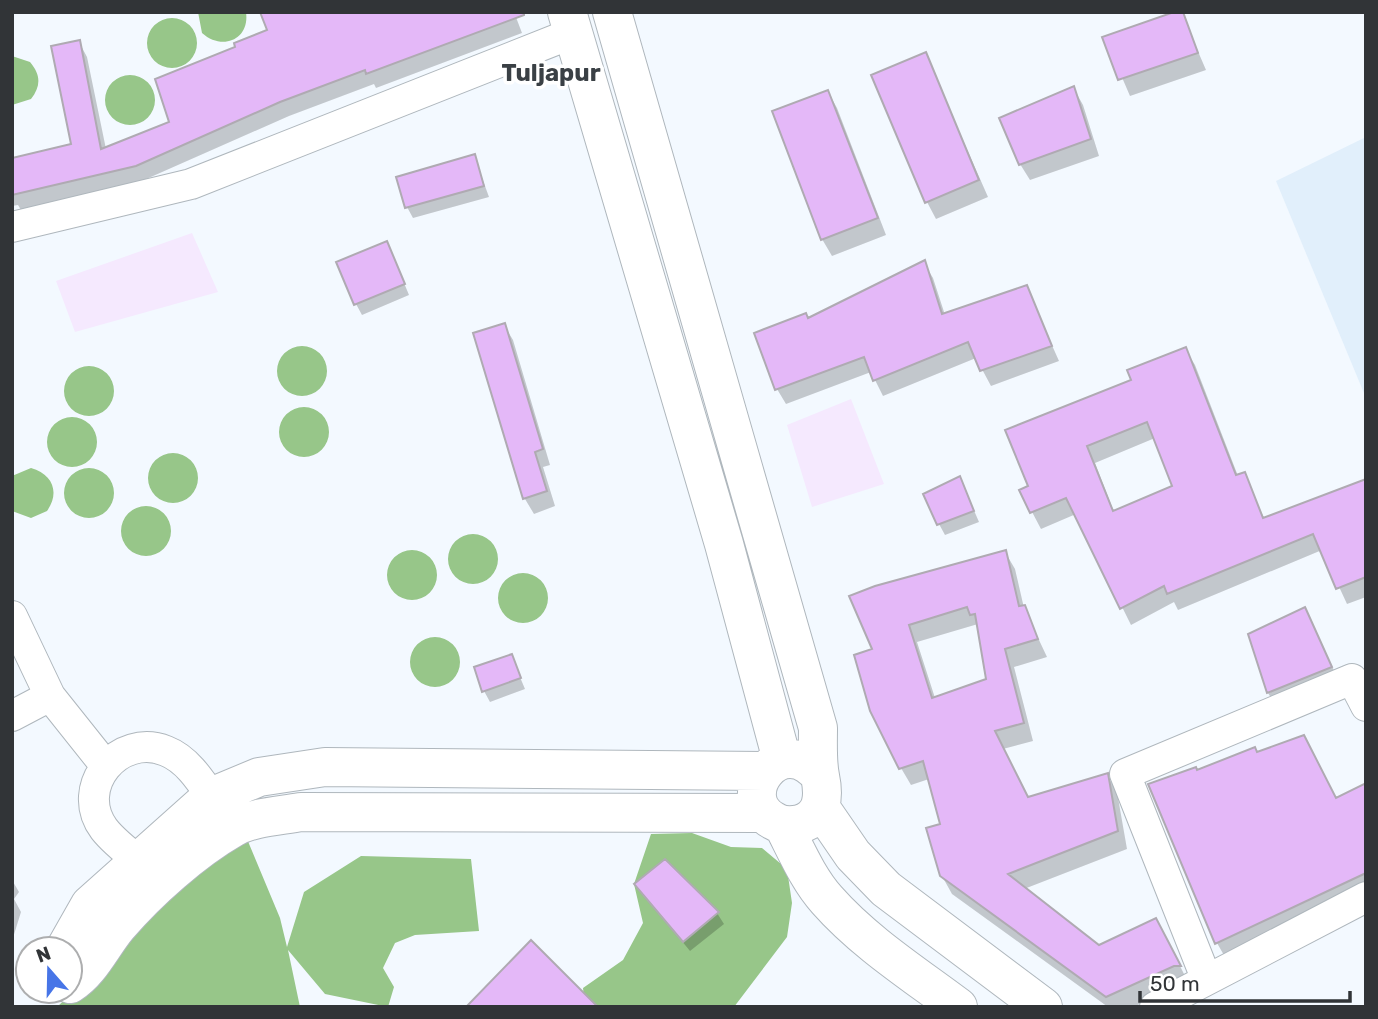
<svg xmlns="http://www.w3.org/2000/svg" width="1378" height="1019" viewBox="0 0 1378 1019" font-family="Rubik,sans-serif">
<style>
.commercial{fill:#f5e9fe}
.built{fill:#e1effb}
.forest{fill:#97c689}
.shadow{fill:#0003;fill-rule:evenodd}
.building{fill:#e4b8f8;stroke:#afaab2;stroke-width:2;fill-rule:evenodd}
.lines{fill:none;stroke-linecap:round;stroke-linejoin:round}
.minor-casing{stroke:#afb7bd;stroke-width:32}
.major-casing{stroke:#afb7bd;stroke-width:40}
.minor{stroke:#fff;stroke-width:30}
.major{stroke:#fff;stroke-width:38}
.labels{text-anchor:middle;stroke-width:7;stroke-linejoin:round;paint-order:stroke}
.district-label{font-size:24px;font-weight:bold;fill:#3a4045;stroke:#fff}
</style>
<rect width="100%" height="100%" fill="#f3f9ff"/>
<!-- commercial -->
<path class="commercial" d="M192,233L218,292L75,332L56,281Z
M851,399L884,484L812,507L787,425Z"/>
<!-- built -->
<path class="built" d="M1366,137V398L1276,181Z"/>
<!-- forest -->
<path class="forest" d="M198,12H246C250,40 222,51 202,33Z
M147 43a25 25 0 1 1 50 0a25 25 0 1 1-50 0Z
M12,56L30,62C41,75 41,86 31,99L12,105Z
M105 100a25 25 0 1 1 50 0a25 25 0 1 1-50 0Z
M277 371a25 25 0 1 1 50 0a25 25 0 1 1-50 0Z
M64 391a25 25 0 1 1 50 0a25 25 0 1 1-50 0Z
M279 432a25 25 0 1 1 50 0a25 25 0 1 1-50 0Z
M47 442a25 25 0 1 1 50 0a25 25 0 1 1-50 0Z
M148 478a25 25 0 1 1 50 0a25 25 0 1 1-50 0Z
M31,468C53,474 60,493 47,511L31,518L12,511V476Z
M64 493a25 25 0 1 1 50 0a25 25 0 1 1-50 0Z
M121 531a25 25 0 1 1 50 0a25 25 0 1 1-50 0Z
M448 559a25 25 0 1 1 50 0a25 25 0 1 1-50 0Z
M387 575a25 25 0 1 1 50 0a25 25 0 1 1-50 0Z
M498 598a25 25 0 1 1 50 0a25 25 0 1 1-50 0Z
M410 662a25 25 0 1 1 50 0a25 25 0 1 1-50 0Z
M692,833L731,847L762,848L787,869L792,903L787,937L734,1007H585L583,988L623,960L643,923L634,884L651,834Z
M247,839L280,918L287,947L304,892L361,856L471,859L479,931L415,935L395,943L383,968L394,987L388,1007L325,994L288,950L300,1007H57L108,959L142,911Z"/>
<!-- shadow -->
<path class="shadow" d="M514,12L522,33L376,88L374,84L289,116L144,180L21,210L18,205L12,206V160L73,145L79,42L87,57L106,149L172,123L238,48L269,31Z
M1181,12L1206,70L1130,96L1105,38Z
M925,54L988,197L936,219L927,202Z
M1074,89L1083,105L1099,156L1030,180L1020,164Z
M828,92L837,108L886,235L832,256L822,239Z
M474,156L489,197L413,218L407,207Z
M392,254L409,295L362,315L356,304Z
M924,263L933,278L945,315L1026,287L1059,361L991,386L976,358L883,396L871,372L786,404L777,389L808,320Z
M504,325L513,340L550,465L543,467L555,506L534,514L525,499L475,334Z
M1185,349L1195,365L1238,476L1244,474L1265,520L1366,481V597L1347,604L1322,550L1178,610L1174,602L1131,625L1076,514L1041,529L1021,491L1030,487L1133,381ZM1155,438L1174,487L1114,512L1095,463Z
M960,478L979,522L945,535L939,524Z
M1005,552L1015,569L1024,608L1047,657L1014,667L1033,741L1003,749L1028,799L1107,775L1117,792L1127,849L1024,889L1099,947L1166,938L1189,984L1133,1007H1108L952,894L942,876V825L929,779L911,785L901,768L875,650ZM978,624L988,680L935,698L917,642Z
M1305,610L1341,685L1278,709L1268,693L1250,635Z
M511,656L525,689L490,702L484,691Z
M1257,754L1336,800L1366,784V891L1225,957L1217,943L1197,772Z
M12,880L19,892L14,899L21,912L12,941Z
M636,885L717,913L724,924L690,951Z"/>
<!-- building -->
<path class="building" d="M260,12H524V15L366,74L365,70L280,102L136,166L12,195V158L71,144L51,46L80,40L101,149L169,122L155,79L235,47L234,43L267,30Z
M1174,12H1183L1198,53L1118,80L1102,37Z
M926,52L979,180L925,203L871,75Z
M1074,86L1091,139L1019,165L999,118Z
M828,90L878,218L821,240L772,111Z
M475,154L484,186L405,208L396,177Z
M387,241L405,284L354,305L336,262Z
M925,260L942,314L1027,285L1052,346L980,371L968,342L873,381L864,357L775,390L754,333L806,313L808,318Z
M505,323L543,449L535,452L547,491L523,499L473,333Z
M1186,347L1236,475L1245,472L1263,518L1366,479V577L1336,589L1313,534L1167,594L1164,586L1120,609L1066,498L1030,513L1019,490L1028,486L1005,430L1131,380L1127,370ZM1147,422L1172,486L1113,511L1087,446Z
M960,476L974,511L937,525L923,494Z
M1006,550L1019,606L1025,605L1038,639L1005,649L1024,723L995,731L1028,797L1108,773L1118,831L1008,874L1099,945L1156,918L1181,966H1174L1106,997L940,876L926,828L940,824L923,761L899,769L870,711L854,655L872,649L849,596L875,586ZM967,607L970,615L975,614L986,679L932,698L909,625Z
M1305,607L1332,667L1267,693L1248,634Z
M512,654L521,678L482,692L474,667Z
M1304,735L1336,798L1366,783V873L1215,944L1148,784L1196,767L1197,770L1255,747L1257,752Z
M665,859L719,912L683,942L634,884Z
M531,940L598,1007H466Z"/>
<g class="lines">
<defs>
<path id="minor" d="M12,227L191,184L573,33
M12,616L50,696L105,765
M12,716L50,696
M156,875C140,861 117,846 104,829C73,787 119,732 166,751C192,761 207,792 223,813
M1206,978L1125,774L1352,679L1366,706
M1155,1007L1366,897"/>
<path id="major" d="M567,12L724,544L782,760
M612,12L818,728C818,743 817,761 820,776C824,795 824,817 800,824C791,826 782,826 774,821C730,798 780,727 820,776
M820,807L853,855L886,889L1043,1007
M783,825C796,850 808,879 827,900C864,942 914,974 958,1007
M65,949L90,905L211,797L259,777L325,767L764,771
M70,984C91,971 102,945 118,926C148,891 193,851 233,828C252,817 279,816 301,812L764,813"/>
</defs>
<!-- minor casing -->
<use href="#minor" class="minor-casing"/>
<!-- major casing -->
<use href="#major" class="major-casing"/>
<!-- minor -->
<use href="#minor" class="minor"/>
<!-- major -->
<use href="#major" class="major"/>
</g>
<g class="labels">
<!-- district labels -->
<g class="district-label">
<text x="551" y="81">Tuljapur</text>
</g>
</g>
<!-- border -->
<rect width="1378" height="1019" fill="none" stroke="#313437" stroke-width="28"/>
<!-- north arrow -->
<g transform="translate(49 970) rotate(340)"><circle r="33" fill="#ffffff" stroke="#adaeaf" stroke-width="2"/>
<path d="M0-5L12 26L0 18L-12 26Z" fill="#4775e7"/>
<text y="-10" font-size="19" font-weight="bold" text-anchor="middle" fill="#313437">N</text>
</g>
<!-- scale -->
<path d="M1140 991v10h210v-10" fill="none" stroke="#313437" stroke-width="3.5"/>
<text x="1150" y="991" font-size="21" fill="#313437" stroke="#ffffff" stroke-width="5" paint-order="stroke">50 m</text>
</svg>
